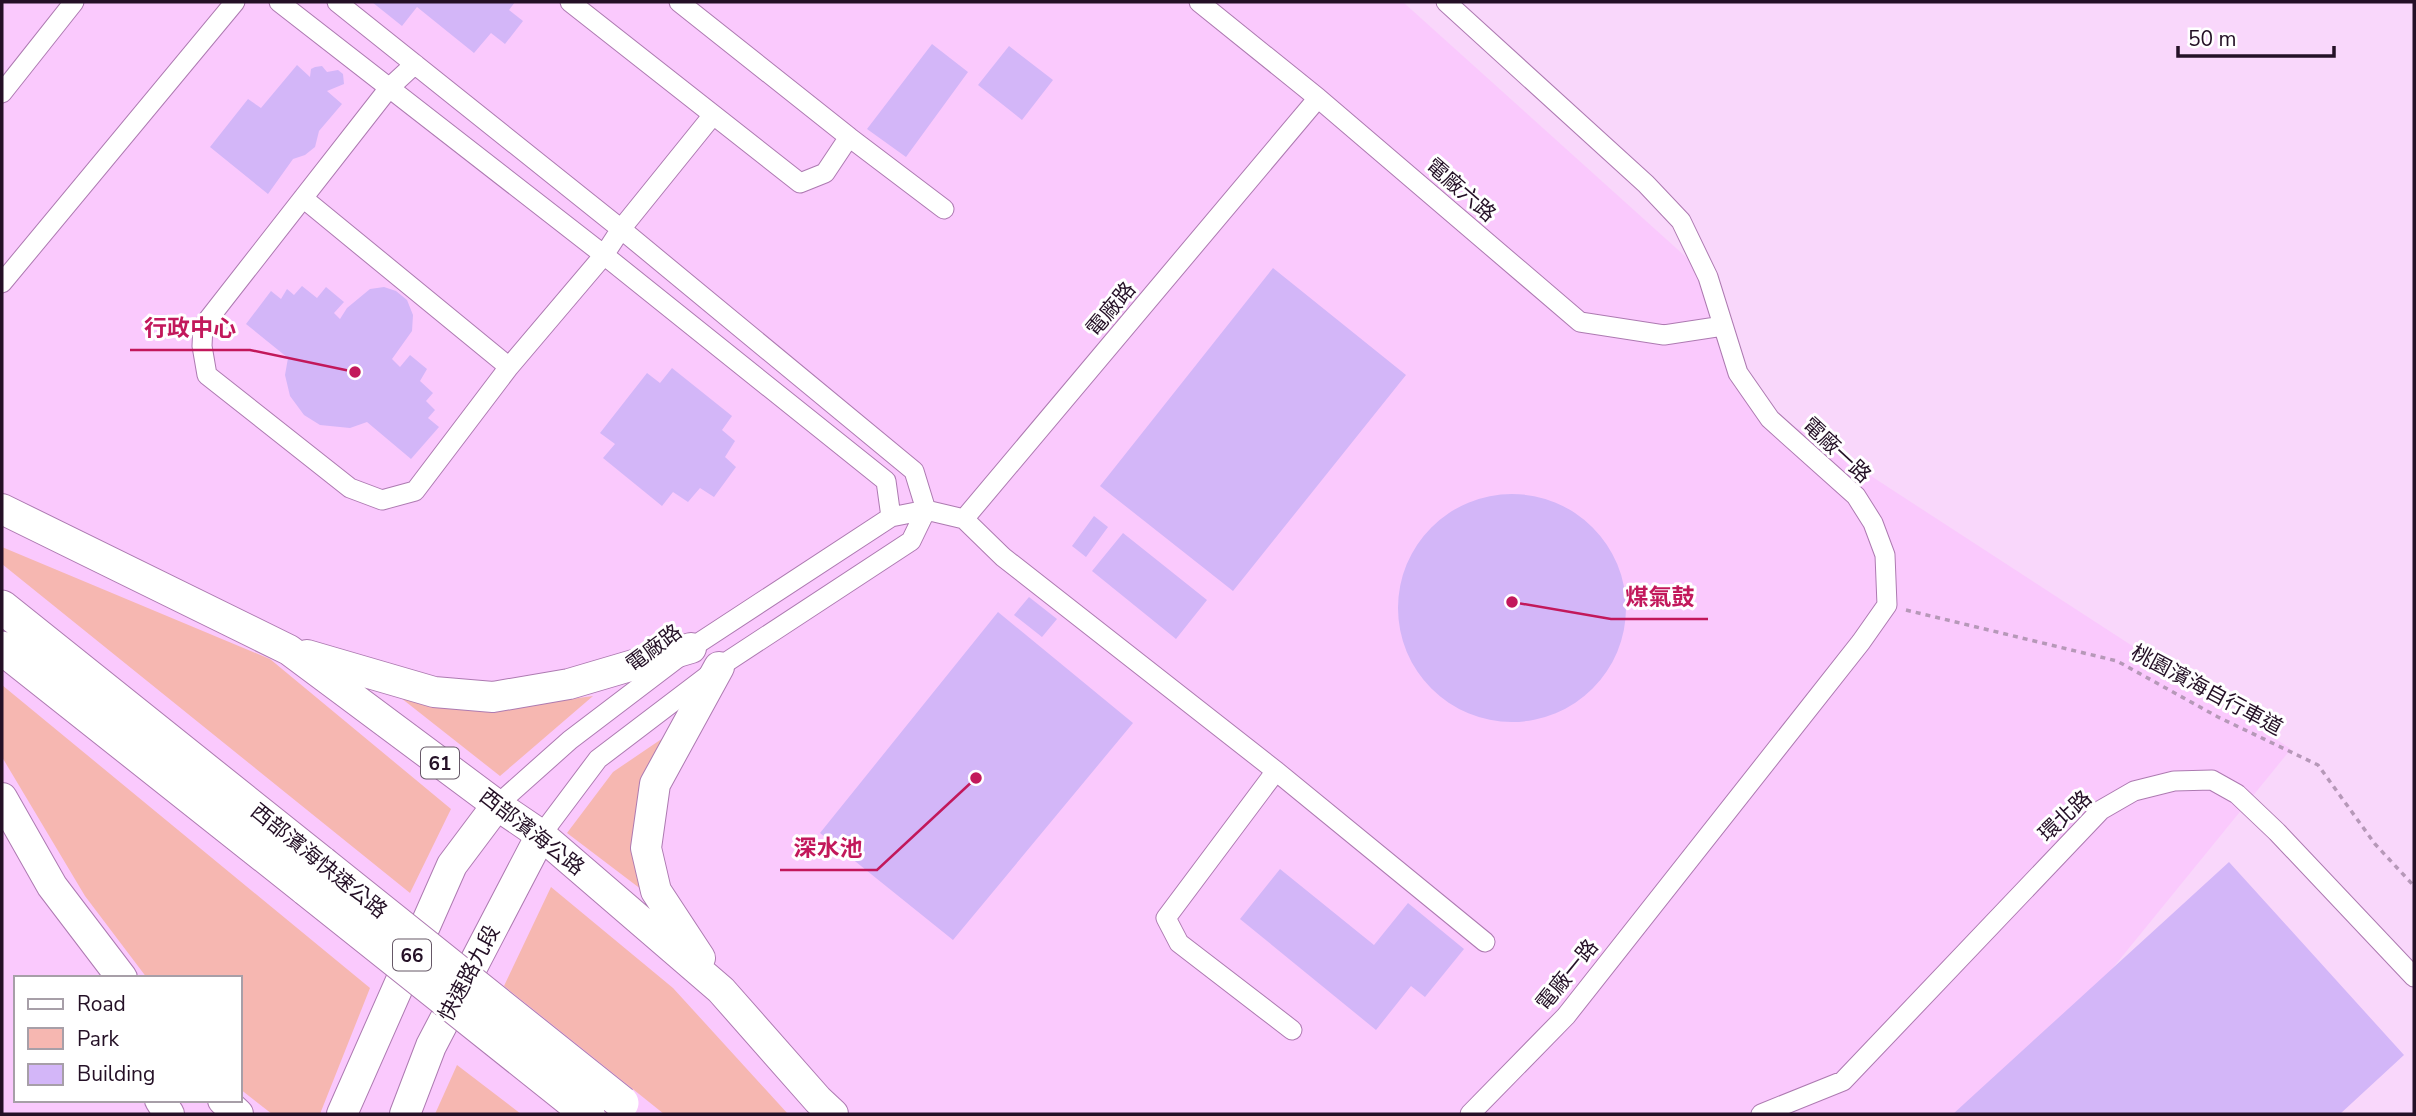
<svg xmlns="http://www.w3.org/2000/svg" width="2416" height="1116" viewBox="0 0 2416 1116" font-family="'Nunito Sans','Noto Sans TC',sans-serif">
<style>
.built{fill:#fac9fd;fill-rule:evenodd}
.green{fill:#f6b7b1}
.building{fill:#d3b6f8}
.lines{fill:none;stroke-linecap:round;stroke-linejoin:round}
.street-casing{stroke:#ad7ab1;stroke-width:21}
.primary-casing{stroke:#ad7ab1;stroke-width:32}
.highway-casing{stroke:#ad7ab1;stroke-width:35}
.path{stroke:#b698b8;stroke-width:3.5;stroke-dasharray:5 5;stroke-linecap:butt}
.street{stroke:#fff;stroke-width:19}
.primary{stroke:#fff;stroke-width:30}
.highway{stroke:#fff;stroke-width:33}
.highway-bridge-casing{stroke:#ad7ab1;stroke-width:35;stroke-linecap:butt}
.highway-bridge{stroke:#fff;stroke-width:33}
.labels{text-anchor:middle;stroke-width:6;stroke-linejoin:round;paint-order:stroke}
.shield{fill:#fff;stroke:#665867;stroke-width:2}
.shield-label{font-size:19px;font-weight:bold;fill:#241026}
.street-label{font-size:21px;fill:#241026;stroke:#fff}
.leader{fill:none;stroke:#c2185b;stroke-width:2.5}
.callout-dot{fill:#c2185b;stroke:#fff;stroke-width:2.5}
.callout-label{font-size:23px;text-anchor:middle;font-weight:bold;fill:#c2185b;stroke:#fff;stroke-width:6;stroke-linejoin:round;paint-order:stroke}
</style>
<rect width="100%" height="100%" fill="#f9d7fb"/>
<!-- built -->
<path class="built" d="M2,2H1403L1696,266L1734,387L2291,749L1994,1114H2ZM16,978H240V1100H16Z"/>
<!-- green -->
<path class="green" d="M2,547L270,659L451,809L410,893L2,564Z
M2,685L370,988L320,1114H272L240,1089V978H147L85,896L2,757Z
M593,696L500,776L401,698L459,708L497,709Z
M666,736L650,896L567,833L613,772Z
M551,887L673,988L788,1114H664L504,986Z
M457,1065L521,1114H435Z"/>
<!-- building -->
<path class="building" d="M372,2H515L509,10L523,21L505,44L491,33L474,53L417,7L402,26Z
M932,44L968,72L906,157L867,129Z
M1009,46L1053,80L1022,120L978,85Z
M297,65L310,77L311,69L315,67L322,66L327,72L338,70L343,74L344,84L327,91L342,104L319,131L315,147L305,155L293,159L268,194L210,147L248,99L261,108Z
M1273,268L1406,375L1233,591L1100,486Z
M302,286L317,298L326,287L344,302L334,313L340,319L347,308L370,289L384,287L396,291L407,300L413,315L412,331L392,359L400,367L410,355L427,369L420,381L433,393L426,401L435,410L428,418L439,427L411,459L367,422L350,428L320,425L304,415L290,396L285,375L288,358L246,324L271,291L281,299L287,289L294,295Z
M672,368L732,416L722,430L735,441L725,457L736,467L714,497L700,488L688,502L673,492L662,506L603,458L615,444L600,433L647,373L660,383Z
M1398 608a114 114 0 1 1 228 0a114 114 0 1 1-228 0Z
M1094,516L1108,527L1086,557L1072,546Z
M1123,533L1207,600L1176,639L1092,571Z
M1029,597L1057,619L1042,637L1014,615Z
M998,612L1133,723L953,940L820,833Z
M2229,862L2404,1055L2340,1114H1953Z
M1280,869L1374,945L1408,903L1464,949L1425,997L1411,986L1376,1030L1240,919Z"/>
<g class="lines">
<defs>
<path id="street" d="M279,2L604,255L886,481L891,517
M337,2L621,229L914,471L926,510L911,541L719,667L598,759L541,835
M570,2L800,183L825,173L849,137L679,2
M1199,2L1318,98L1580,322L1664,335L1723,326
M1446,2L1646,184L1681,221L1708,277L1738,373L1770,419L1856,496L1873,523L1885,555L1887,605L1861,642L1566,1016L1470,1114
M415,64L389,88L203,326L202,346L207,375L350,488L382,500L415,491L509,367L604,255L621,229L713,115
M2,93L74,2
M849,137L944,209
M303,198L509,367
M2,283L235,2
M964,519L1003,557L1276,771L1485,942
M964,519L1318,98
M1276,771L1166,918L1179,943L1292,1030
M497,805L570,740L691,648L891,517L926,510L964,519
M1761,1114L1843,1081L2101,810L2134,791L2174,781L2212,780L2237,794L2277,832L2414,977"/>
<path id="primary" d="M2,509L289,650L497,805L541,835L721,990L818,1100L833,1114
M307,655L434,692L493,697L569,684L691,648
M2,798L52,886L122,978
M700,958L656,891L646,848L655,784L719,667
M160,1100L169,1114
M223,1100L238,1114
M342,1114L452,865L497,805
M405,1114L431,1046L541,835"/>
<path id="highway" d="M2,607L322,863
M2,648L306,889"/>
</defs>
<!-- street casing -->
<use href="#street" class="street-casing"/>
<!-- primary casing -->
<use href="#primary" class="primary-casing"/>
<!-- highway casing -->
<use href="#highway" class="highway-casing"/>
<!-- path -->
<path class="path" d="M1906,610L2117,661L2218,717L2318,765L2375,844L2414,886"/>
<!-- street -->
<use href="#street" class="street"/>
<!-- primary -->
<use href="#primary" class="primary"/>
<!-- highway -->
<use href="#highway" class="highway"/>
<defs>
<path id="highway-bridge" d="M322,863L622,1103
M306,889L588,1114"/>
</defs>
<!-- highway-bridge casing -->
<use href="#highway-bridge" class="highway-bridge-casing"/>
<!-- highway-bridge -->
<use href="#highway-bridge" class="highway-bridge"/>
</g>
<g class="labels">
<!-- shield labels -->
<g class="shield">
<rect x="421" y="747.5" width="38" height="31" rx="5"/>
<rect x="393" y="939.5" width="38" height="31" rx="5"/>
</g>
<g class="shield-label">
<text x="440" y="770">61</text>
<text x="412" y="962">66</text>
</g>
<!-- street labels -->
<g class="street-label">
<text transform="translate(1461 190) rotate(41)" y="7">電廠六路</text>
<text transform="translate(1111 309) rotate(-50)" y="7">電廠路</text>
<text transform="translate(1837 450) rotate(43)" y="7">電廠一路</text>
<text transform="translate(654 648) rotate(-37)" y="7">電廠路</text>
<text transform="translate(2207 690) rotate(28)" y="7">桃園濱海自行車道</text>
<text transform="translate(2065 816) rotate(-43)" y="7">環北路</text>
<text transform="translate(532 832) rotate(38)" y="7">西部濱海公路</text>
<text transform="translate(319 861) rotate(39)" y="7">西部濱海快速公路</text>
<text transform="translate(469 973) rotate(-62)" y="7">快速路九段</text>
<text transform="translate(1567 975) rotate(-51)" y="7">電廠一路</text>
</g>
</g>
<!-- callouts -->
<path class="leader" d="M355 372L250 350H130M1512 602L1611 619H1708M976 778L877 870H780"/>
<g class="callout-dot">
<circle cx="355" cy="372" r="7"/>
<circle cx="1512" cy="602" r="7"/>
<circle cx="976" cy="778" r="7"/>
</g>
<g class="callout-label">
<text x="190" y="336">行政中心</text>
<text x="1660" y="605">煤氣鼓</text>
<text x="828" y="856">深水池</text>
</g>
<!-- border -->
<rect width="2416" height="1116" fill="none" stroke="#241026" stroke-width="7"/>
<!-- legend -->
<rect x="14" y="976" width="228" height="126" fill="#ffffff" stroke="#a79fa8" stroke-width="2"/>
<rect x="28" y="999" width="35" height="10" fill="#ffffff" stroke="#a79fa8" stroke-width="2"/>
<text x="77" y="1011" font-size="21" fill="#241026">Road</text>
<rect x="28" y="1028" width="35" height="21" fill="#f6b7b1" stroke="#a79fa8" stroke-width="2"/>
<text x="77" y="1046" font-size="21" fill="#241026">Park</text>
<rect x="28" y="1064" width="35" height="21" fill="#d3b6f8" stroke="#a79fa8" stroke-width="2"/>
<text x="77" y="1081" font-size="21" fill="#241026">Building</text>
<!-- scale -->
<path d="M2178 46v10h156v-10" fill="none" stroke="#241026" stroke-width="3.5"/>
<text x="2188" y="46" font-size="21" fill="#241026" stroke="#ffffff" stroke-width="5" paint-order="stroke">50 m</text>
</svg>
